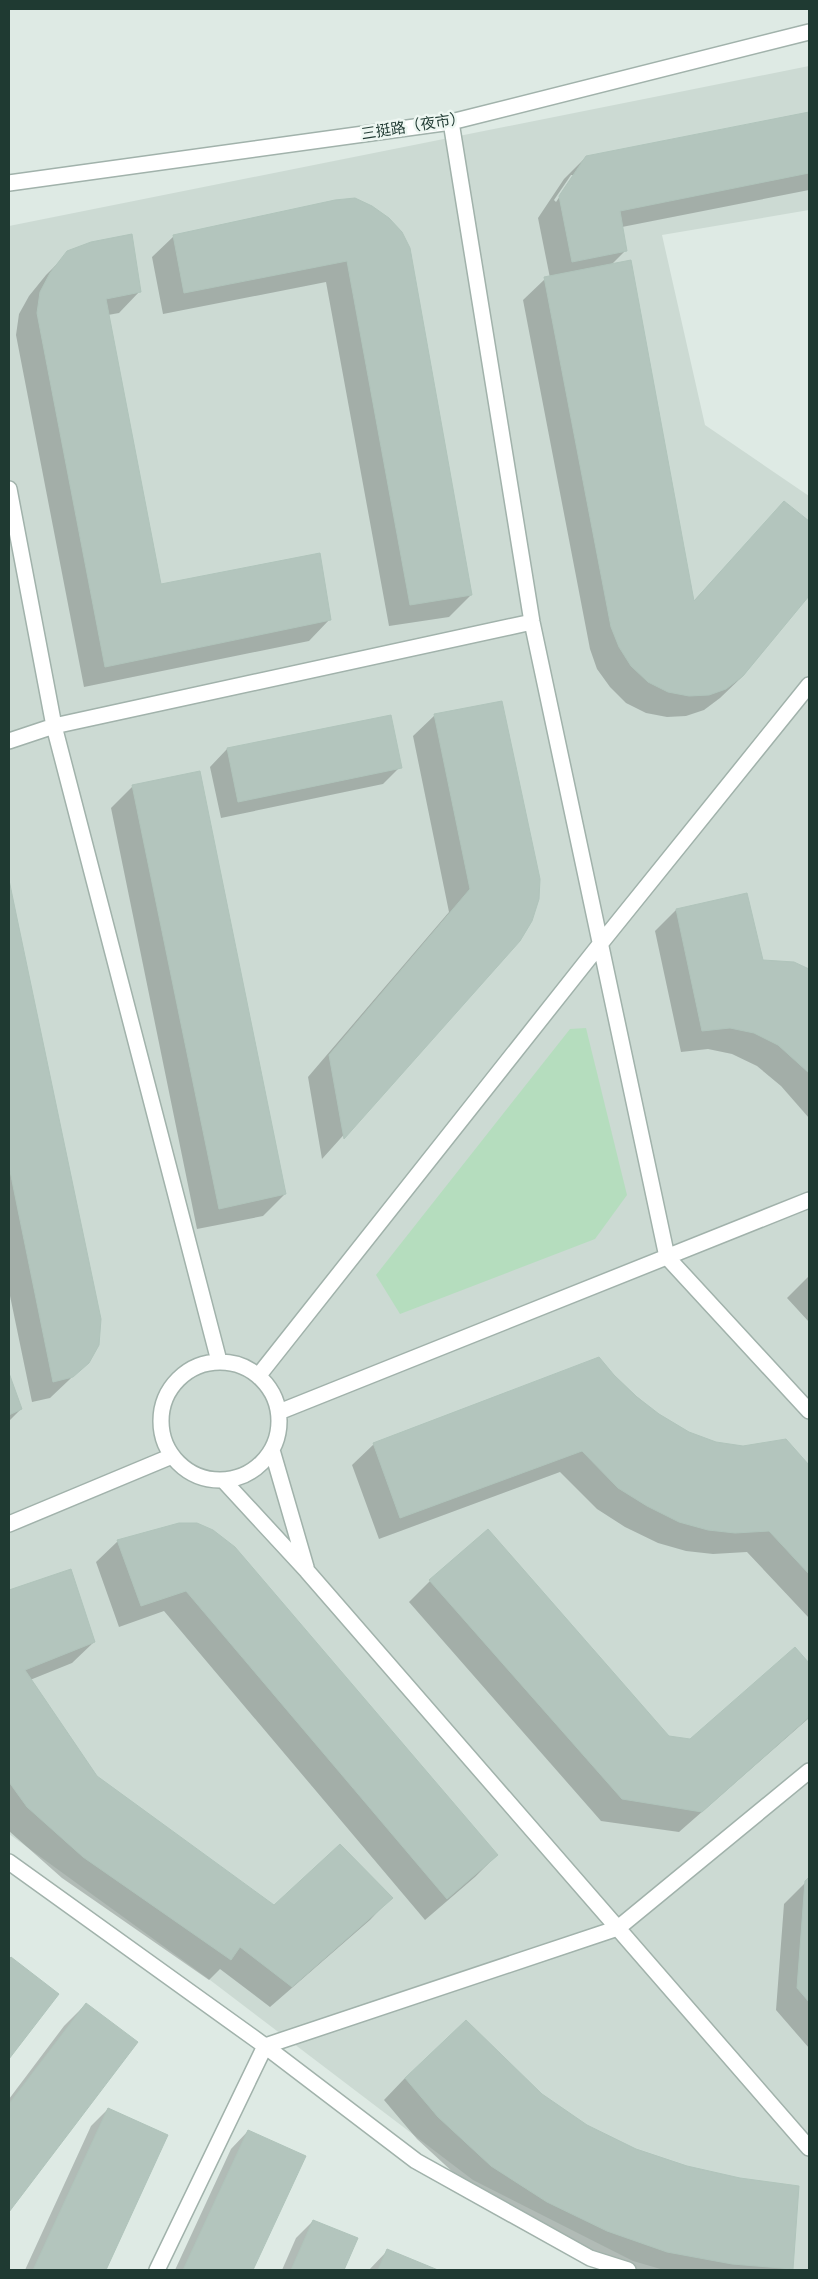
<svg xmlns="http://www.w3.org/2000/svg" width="818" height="2279" viewBox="0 0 818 2279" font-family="Arial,'Noto Sans SC',sans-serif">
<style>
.built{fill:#ccdad3}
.green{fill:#b5ddbe}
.shadow{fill:#0003;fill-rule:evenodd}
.building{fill:#b3c5bd;stroke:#b0c4bb}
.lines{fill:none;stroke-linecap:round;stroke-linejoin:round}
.minor-casing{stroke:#a1b2ab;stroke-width:18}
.minor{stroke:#fff;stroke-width:15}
.labels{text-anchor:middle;stroke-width:5;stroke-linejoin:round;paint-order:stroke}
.street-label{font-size:15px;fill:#1f3a32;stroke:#eef7f2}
</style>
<rect width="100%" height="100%" fill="#deeae4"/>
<!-- built -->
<path class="built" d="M809,66V210L662,235L705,425L809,496V2270H664L633,2261L473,2180L210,1980L9,1834V226Z"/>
<!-- green -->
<path class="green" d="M586,1028L627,1195L595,1239L400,1314L376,1275L570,1029Z"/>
<!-- shadow -->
<path class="shadow" d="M809,113V190L622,227L626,250L611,265L693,602L784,503L809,523V594L743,676L720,698L704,710L686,716L667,717L646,713L626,703L610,687L597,669L590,649L523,300L545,279L550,278L538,218L564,179L586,157ZM571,175H574L556,202L554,200Z
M355,199L471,595L449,617L389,626L326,282L163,314L152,257L174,236Z
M68,253L140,291L119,313L108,315L160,585L330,619L309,641L84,687L16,335L19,314L29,296L46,275Z
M435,715L519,940L322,1159L308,1077L449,912L413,736Z
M390,716L400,767L383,784L221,818L210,767L227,749Z
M133,786L285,1194L263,1216L197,1229L111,808Z
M9,886L100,1319L88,1362L50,1398L32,1402L9,1291Z
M676,910L762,961L794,963L809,970V1118L781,1086L757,1066L732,1054L708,1049L681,1052L655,931Z
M809,1276V1322L787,1298Z
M613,1376L658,1415L689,1433L716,1443L742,1447L785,1440L809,1467V1618L747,1552L713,1554L686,1551L658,1543L625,1527L597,1509L560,1472L379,1539L352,1465L374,1444Z
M9,1377L21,1409L9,1421Z
M179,1525L497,1855L475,1877L425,1920L164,1611L119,1627L96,1562L118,1541Z
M70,1571L94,1642L72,1663L30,1680L96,1777L274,1906L391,1898L370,1920L270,2007L220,1969L209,1980L62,1878L9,1831V1592Z
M430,1581L669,1737L690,1740L795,1648L809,1665V1718L679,1832L601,1821L409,1602Z
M809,1879V2048L776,2010L784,1904Z
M11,1958L57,1994L9,2057V1961Z
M86,2004L136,2042L9,2210V2099L64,2026Z
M405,2078L541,2095L791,2268L789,2270H638L585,2252L470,2188L417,2139L384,2100Z
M108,2109L166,2135L105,2270H25L91,2126Z
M248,2131L304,2156L252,2270H175L231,2149Z
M313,2221L356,2239L343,2270H282L296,2238Z
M387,2251L435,2270H369Z"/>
<!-- building -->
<path class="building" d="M809,112V173L620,211L627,251L572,262L559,196L586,156Z
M355,198L372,206L389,218L402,232L410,248L472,595L410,605L347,261L184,293L173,235L335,200Z
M132,234L141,292L106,299L161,584L320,553L331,620L105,667L37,313L40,292L50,273L67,251L91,242Z
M631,260L694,601L784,501L809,521V596L743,676L726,689L709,695L689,696L668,692L648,682L631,666L619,647L611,627L544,277Z
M502,701L540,879L539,899L532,921L520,941L344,1139L329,1055L470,889L434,714Z
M391,715L402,768L238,802L227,748Z
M200,771L286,1194L219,1209L132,785Z
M9,880L101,1319L99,1345L89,1363L73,1377L53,1382L9,1166Z
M747,893L763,960L794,962L809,969V1073L778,1045L754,1033L730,1028L702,1031L676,909Z
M599,1357L614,1375L637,1397L659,1414L689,1432L716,1442L743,1446L786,1439L809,1465V1574L769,1531L735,1533L708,1530L679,1522L647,1506L618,1488L582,1451L400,1518L373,1443Z
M9,1373L22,1409L9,1415Z
M179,1523H197L213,1530L235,1547L498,1855L447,1899L186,1591L141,1606L117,1540Z
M488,1529L669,1736L690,1739L795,1647L809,1663V1717L702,1812L622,1799L429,1580Z
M71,1569L95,1642L25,1670L97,1776L274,1905L340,1844L393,1898L292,1987L240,1947L231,1960L83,1857L27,1807L9,1782V1590Z
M809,1877V2002L797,1988L805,1881Z
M11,1957L59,1994L9,2059V1959Z
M86,2003L138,2042L9,2212V2104Z
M466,2020L542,2094L587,2125L636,2149L687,2166L740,2178L799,2186L793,2269L732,2264L667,2252L607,2231L547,2202L491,2166L438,2117L405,2078Z
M108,2108L168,2135L106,2270H33Z
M248,2130L306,2156L253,2270H183Z
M313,2220L358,2238L344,2270H291Z
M387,2249L438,2270H378Z"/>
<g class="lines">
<defs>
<path id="minor" d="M451,122L532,622L667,1257L809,1411
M9,183L451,122L809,32
M9,489L54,726L219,1361
M9,741L54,726L532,622
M161 1421a59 59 0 1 1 118 0a59 59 0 1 1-118 0Z
M259,1375L601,943L809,685
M279,1412L809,1200
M272,1450L306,1567
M223,1480L307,1571L809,2148
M9,1524L172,1456
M9,1862L265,2046L416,2161L590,2258L628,2270
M157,2270L265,2046L618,1928L809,1771"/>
</defs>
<!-- minor casing -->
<use href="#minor" class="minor-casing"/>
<!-- minor -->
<use href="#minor" class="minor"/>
</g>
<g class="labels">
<!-- street labels -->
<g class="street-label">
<text transform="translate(413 126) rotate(-9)" y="5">三挺路（夜市）</text>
</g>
</g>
<!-- border -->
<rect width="818" height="2279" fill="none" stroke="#1f3a32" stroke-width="20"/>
</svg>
